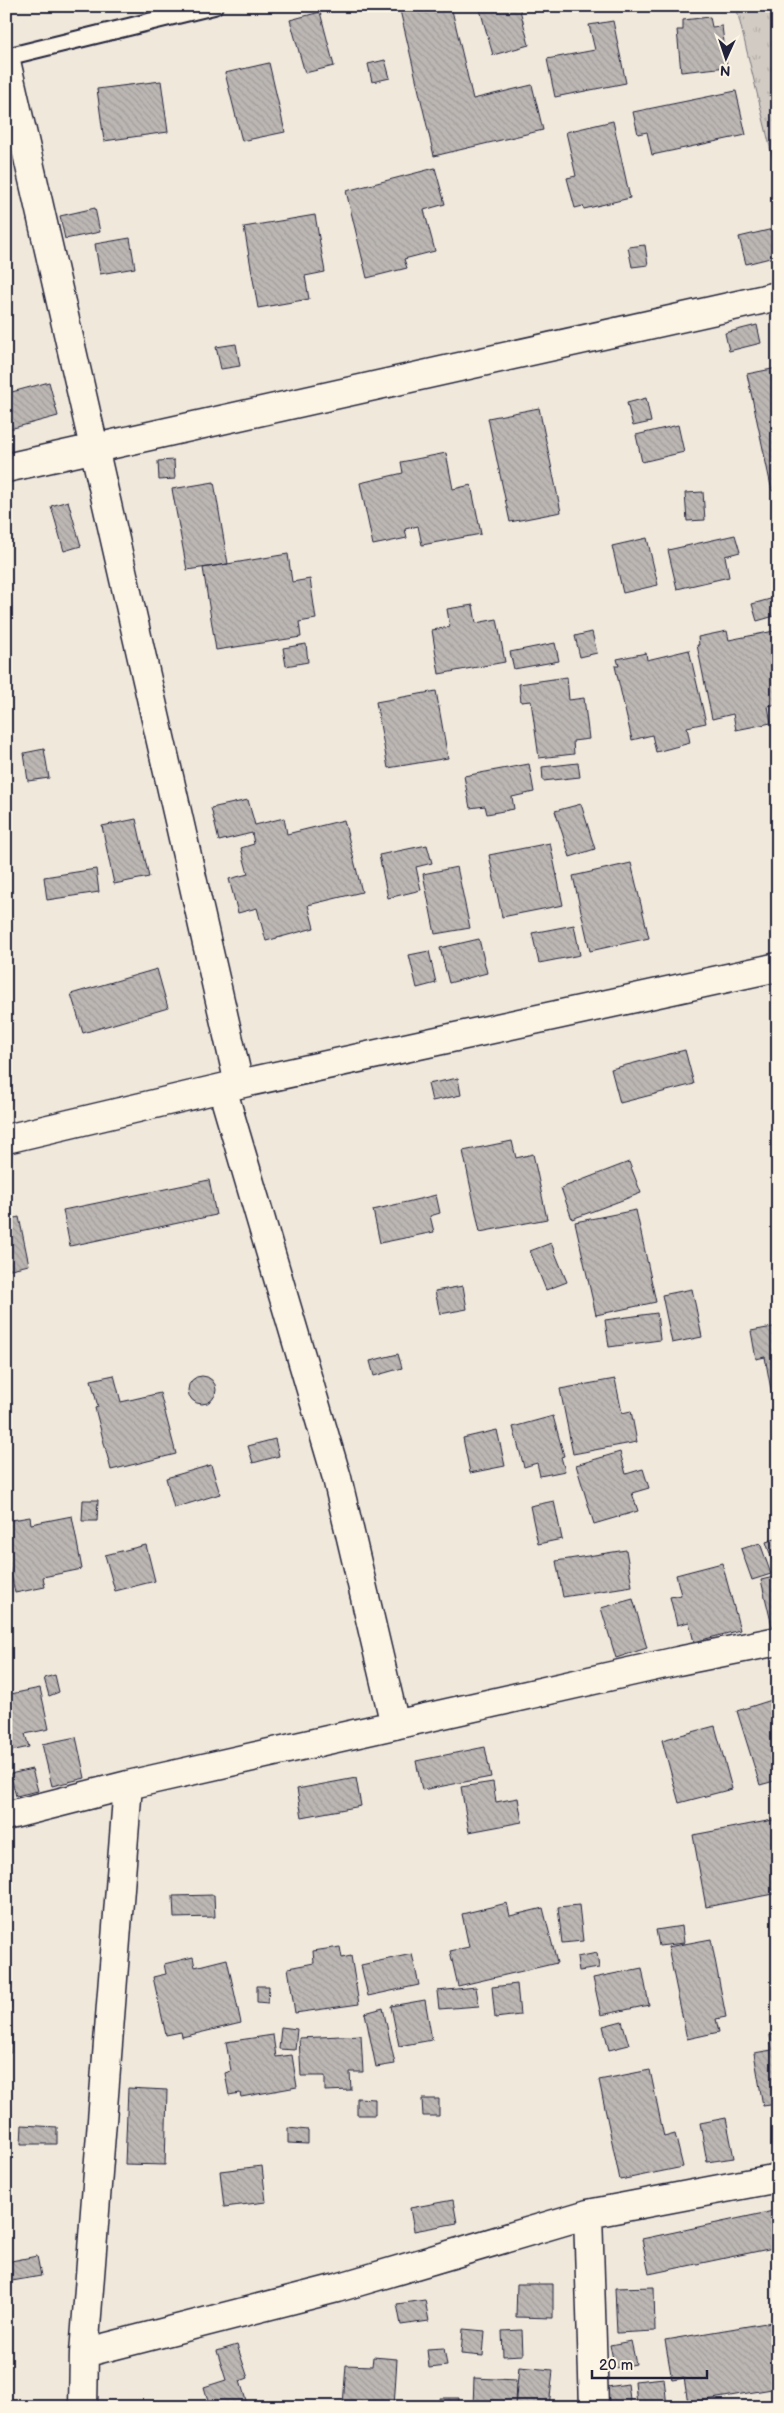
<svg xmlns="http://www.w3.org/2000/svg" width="784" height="2413" viewBox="0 0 784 2413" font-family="'Balsamiq Sans',sans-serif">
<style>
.grass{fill:url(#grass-tufts);stroke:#7a767f}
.building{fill:url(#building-back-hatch);stroke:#22223b}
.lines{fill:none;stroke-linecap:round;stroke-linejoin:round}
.service-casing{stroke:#22223b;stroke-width:20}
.minor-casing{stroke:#22223b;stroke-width:31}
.service{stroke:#fcf5e5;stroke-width:16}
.minor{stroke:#fcf5e5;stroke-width:28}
</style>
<defs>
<pattern id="grass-tufts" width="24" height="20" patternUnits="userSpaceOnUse" patternTransform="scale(1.25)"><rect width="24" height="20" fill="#d1cbc3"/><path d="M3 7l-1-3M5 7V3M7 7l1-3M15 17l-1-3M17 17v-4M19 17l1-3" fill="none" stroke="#b3aea8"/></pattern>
<pattern id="building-back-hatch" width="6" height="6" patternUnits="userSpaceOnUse" patternTransform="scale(1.25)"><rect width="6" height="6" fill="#bcb7b3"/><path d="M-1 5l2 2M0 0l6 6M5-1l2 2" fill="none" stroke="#a19d9b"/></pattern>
</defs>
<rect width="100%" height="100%" fill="#efe8db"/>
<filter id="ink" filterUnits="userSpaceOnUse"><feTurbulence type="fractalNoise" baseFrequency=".02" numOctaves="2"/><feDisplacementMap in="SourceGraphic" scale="10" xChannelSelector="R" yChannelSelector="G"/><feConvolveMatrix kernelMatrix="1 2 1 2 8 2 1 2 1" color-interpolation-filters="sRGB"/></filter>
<g filter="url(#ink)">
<!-- grass -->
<path class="grass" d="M736,6H778V180Z"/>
<!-- building -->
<path class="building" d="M399,6H451L473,99L532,85L543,130L434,156Z
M479,6H519L529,45L493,55Z
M320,12L334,66L305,73L290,20Z
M710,17L712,27L722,26L727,67L681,72L677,30H683V20Z
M613,21L626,83L555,97L547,59L595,50L589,25Z
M385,60L390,78L372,82L368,64Z
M269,63L285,132L242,141L225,73Z
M161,81L168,132L104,141L97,89Z
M736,91L746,135L652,155L647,132L638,134L633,112Z
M613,121L630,198L584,209L583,206L575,208L567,178L576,176L566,132Z
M435,168L445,204L424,210L435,251L404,259L407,268L367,278L346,191Z
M95,208L100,232L65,239L60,216Z
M315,215L325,272L305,276L309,299L258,308L244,227Z
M773,229L778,256L746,264L739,237Z
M130,238L135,268L100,274L95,244Z
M645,245L648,265L632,267L628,247Z
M757,325L761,343L729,351L725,333Z
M236,344L240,366L221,369L216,347Z
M777,368L778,489L772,491L747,374Z
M49,382L58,416L6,430V385L8,393Z
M646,398L651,422L633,426L627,403Z
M539,408L561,512L510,522L488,418Z
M678,425L684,452L642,462L636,435Z
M446,453L453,489L471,485L481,534L422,545L418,526L405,529L407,538L373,545L360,483L403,473L401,462Z
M174,460L175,479L159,480L158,461Z
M214,482L228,564L187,570L172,489Z
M703,492L705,520L687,521L685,493Z
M68,501L81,546L64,551L51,506Z
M778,521V557L771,523Z
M735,535L740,552L725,556L729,577L677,589L668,550Z
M647,538L658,585L623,593L612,546Z
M288,554L292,582L310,579L316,619L299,622L301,637L216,650L203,568Z
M774,598L778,615L757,621L752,604Z
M473,605L476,623L497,619L505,662L439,674L432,630L450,627L447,609Z
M727,631L729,640L774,631L778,651V704L768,706L771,723L736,730L733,714L712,719L697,645H699L698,637Z
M592,632L597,653L580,657L575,636Z
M555,643L559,661L514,669L510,652Z
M306,644L308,662L286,666L283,648Z
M689,650L706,723L687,727L690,743L656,752L652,735L632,740L615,666H619L617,659L646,653L647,660Z
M567,677L569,700L584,698L589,739L573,741L574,754L539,758L531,701L521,702L519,684Z
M436,691L448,758L388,768L376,702Z
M44,749L49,778L28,781L24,753Z
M578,763L580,777L543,781L542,767Z
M529,764L534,792L512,797L514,809L487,814L485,806L470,808L464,776Z
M248,800L255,825L284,818L287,834L344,820L362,892L308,905L314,928L266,941L257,908L238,913L229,879L248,874L241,848L254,844L252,833L219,841L211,808Z
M581,804L595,849L570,857L555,811Z
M136,819L149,877L114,884L102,826Z
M550,843L563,905L502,917L489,855Z
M427,845L432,863L416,867L421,890L388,898L379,855Z
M631,863L649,938L590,951L573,876Z
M457,867L470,928L435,934L423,874Z
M96,869L99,892L47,900L44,877Z
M574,925L580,955L539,963L532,933Z
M479,939L487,973L449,983L440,948Z
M429,951L436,983L417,988L409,955Z
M157,969L168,1008L83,1033L71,994Z
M685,1050L694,1084L620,1103L611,1069Z
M458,1078L461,1095L432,1101L428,1084Z
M512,1141L516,1158L533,1154L547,1219L480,1232L463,1151Z
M629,1162L641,1193L572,1219L561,1188Z
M209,1180L216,1215L70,1246L63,1210Z
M436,1195L440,1213L430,1216L434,1232L380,1243L373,1210Z
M636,1210L656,1302L596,1315L575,1222Z
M19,1217L29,1265L6,1270V1220Z
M551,1243L567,1282L546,1290L530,1251Z
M463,1286L467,1309L440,1314L435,1291Z
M692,1289L702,1337L672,1343L662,1295Z
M657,1313L660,1340L609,1347L605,1320Z
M778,1326V1417H776L765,1357L756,1359L751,1331Z
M398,1354L402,1368L374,1376L370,1361Z
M114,1375L121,1402L160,1393L176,1454L111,1470L95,1408L98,1407L91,1380Z
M188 1390a14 14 0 1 1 28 0a14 14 0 1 1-28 0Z
M615,1379L622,1413L631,1411L637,1442L573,1454L560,1389Z
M553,1416L564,1456L561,1457L565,1471L540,1476L537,1463L524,1467L513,1427Z
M497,1430L505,1466L470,1473L463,1438Z
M275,1439L279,1456L253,1463L248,1446Z
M620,1452L626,1474L643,1469L649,1488L632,1493L638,1511L594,1524L576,1465Z
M211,1465L220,1494L174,1508L166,1478Z
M83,1500H98L97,1521H82Z
M554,1501L562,1539L538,1544L530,1506Z
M72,1516L82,1569L43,1577L45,1587L15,1593L6,1550V1521L30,1517L31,1524Z
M778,1538V1574H777L766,1542Z
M760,1543L771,1574L752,1580L741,1549Z
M146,1545L155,1581L115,1591L105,1555Z
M626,1550L632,1586L563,1597L556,1561Z
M722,1563L740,1630L694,1642L689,1622L677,1625L670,1597L681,1595L676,1575Z
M778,1576V1625L772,1626L761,1580Z
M633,1599L647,1648L616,1658L601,1608Z
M55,1675L59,1692L49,1696L44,1678Z
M40,1688L49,1729L25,1734L29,1747L6,1752V1695Z
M778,1698V1780L760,1785L737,1711Z
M715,1726L732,1789L679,1803L662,1740Z
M76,1737L85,1778L52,1786L42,1744Z
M485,1747L491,1777L422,1790L416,1761Z
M32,1769L38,1791L16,1796L10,1774Z
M356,1778L361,1806L302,1817L297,1789Z
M493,1782L496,1802L518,1798L522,1822L469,1832L461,1787Z
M778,1819V1893L706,1907L693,1835Z
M214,1895L215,1917L174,1918L173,1896Z
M507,1903L510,1916L543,1908L557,1963L458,1986L450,1951L469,1947L462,1914Z
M579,1905L583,1941L562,1943L558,1907Z
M682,1926L684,1943L659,1946L656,1930Z
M711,1939L726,2017L716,2019L719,2032L687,2039L668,1947Z
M340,1947L342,1958L351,1956L359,2004L295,2013L288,1968L314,1963L313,1951Z
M6,1952H8V1964H11V2009H6Z
M597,1953L599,1968L579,1971L577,1957Z
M412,1954L419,1985L368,1996L361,1965Z
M193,1957L195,1967L227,1959L241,2023L182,2037L181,2032L166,2035L153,1977L166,1974L164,1964Z
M642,1968L649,2005L601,2015L593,1978Z
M517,1984L520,2015L495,2018L492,1987Z
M257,1986H269L268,2003L257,2002Z
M476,1987L479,2006L439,2009L437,1991Z
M425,2000L432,2040L399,2046L391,2006Z
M383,2008L395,2064L376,2067L365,2013Z
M6,2016H11V2053H6Z
M622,2021L629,2045L609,2050L603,2026Z
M281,2027L297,2029L295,2050L279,2049Z
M778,2034V2104L763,2106L754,2053L772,2050L770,2035Z
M273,2035L276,2057L292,2055L297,2087L241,2097L240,2093L229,2095L225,2073L231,2071L226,2042Z
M361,2035L363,2072H350L351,2090L325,2091V2076H301L299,2038Z
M650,2070L664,2137L675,2134L683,2167L620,2180L599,2080Z
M128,2088L167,2090L165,2165L125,2164Z
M357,2098L375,2099V2115H357Z
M422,2099H439V2116H423Z
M726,2118L734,2158L707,2162L700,2123Z
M22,2125L57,2127V2144H21Z
M288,2128L308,2130V2144L288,2143Z
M262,2166L266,2202L224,2207L220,2171Z
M453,2200L457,2223L414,2231L410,2208Z
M778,2210V2247L649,2274L642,2239Z
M37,2256L41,2276L6,2282V2262Z
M517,2284H553V2318L516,2317Z
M654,2287L655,2331L617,2333L615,2288Z
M425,2300L429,2321L401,2325L397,2304Z
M778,2321V2388L688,2403L684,2378L672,2380L665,2340Z
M463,2329L485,2331L483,2356L461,2354Z
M522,2330L523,2355L503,2356L502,2331Z
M631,2341L636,2364L615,2368L610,2345Z
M237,2345L248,2378L240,2381L248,2407H210L204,2387L226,2380L217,2351Z
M444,2348L447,2366L429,2368L427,2349Z
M373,2357L397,2359L394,2407L343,2405L346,2365L372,2366Z
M519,2367L553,2370L549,2407H515Z
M474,2378L516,2380L515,2407H473Z
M664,2378L667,2407H637L635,2381Z
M628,2384L631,2407H610L607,2387Z
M440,2398H459L458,2407H440Z"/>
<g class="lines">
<defs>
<path id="service" d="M6,57L214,6"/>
<path id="minor" d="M6,61L239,1084
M6,468L778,296
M222,1088L337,1478L395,1725
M6,1139L239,1084L778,967
M6,1816L128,1785L678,1661L778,1641
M588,2214L594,2407
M84,2353L337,2288L588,2214L778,2178
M83,2407L84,2353L128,1785"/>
</defs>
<!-- service casing -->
<use href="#service" class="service-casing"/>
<!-- minor casing -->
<use href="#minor" class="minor-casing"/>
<!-- service -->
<use href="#service" class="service"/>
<!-- minor -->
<use href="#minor" class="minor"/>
</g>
</g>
<!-- margin -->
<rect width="784" height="2413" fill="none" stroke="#fcf5e5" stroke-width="25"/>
<rect x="12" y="12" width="759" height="2388" fill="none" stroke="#22223b" stroke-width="2" filter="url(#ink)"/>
<!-- north arrow -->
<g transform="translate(726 58) rotate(183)" stroke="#fcf5e5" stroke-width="4" paint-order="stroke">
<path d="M0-4L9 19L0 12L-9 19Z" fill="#22223b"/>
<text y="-8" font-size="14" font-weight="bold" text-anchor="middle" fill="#22223b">N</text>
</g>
<!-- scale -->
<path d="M592 2370v8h115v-8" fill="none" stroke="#22223b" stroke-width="2.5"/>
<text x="599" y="2370" font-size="15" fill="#22223b" stroke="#fcf5e5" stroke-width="4" paint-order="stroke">20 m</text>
</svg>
